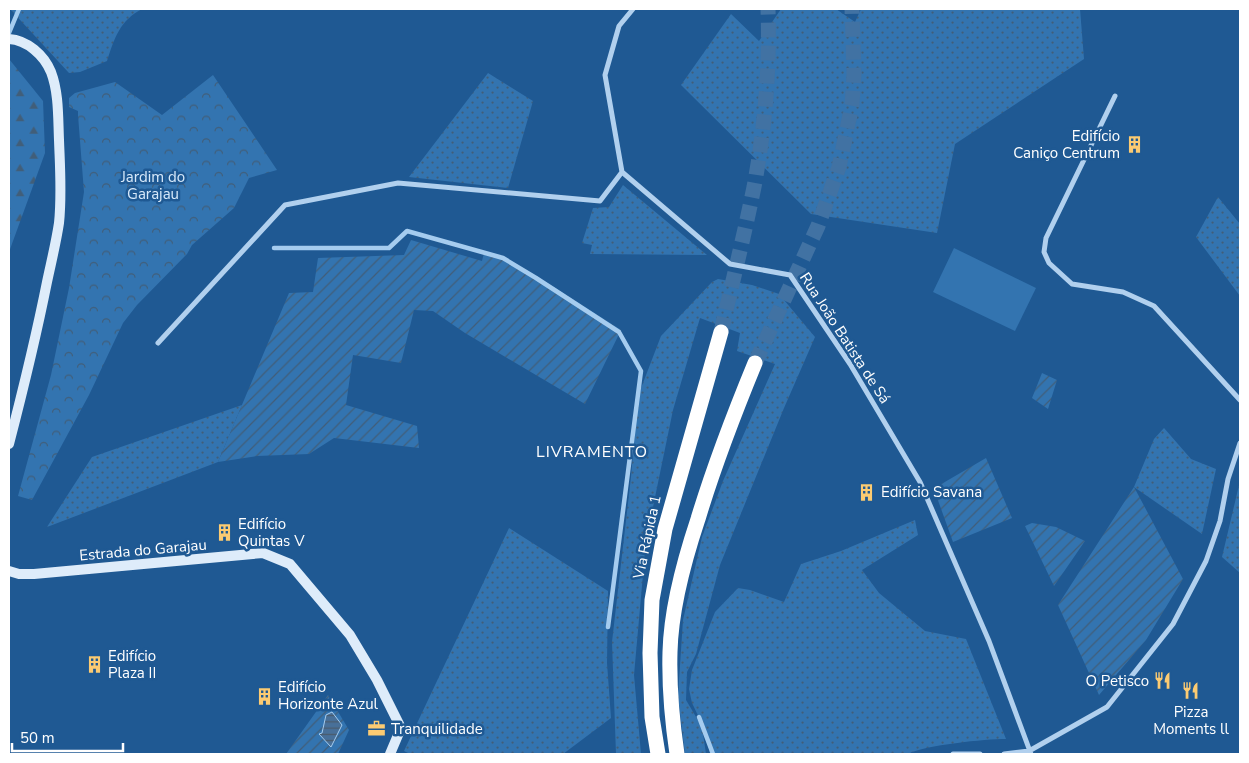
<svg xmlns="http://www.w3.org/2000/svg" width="1249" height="763" viewBox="0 0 1249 763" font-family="'Nunito Sans',sans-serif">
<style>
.grass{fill:url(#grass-dots)}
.forest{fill:url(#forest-firs)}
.park{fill:url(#park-crowns)}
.garden{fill:url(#garden-furrows)}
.pitch{fill:#3374b0}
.water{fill:url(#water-rules);stroke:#a5ccef}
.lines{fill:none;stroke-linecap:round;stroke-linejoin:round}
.stream{stroke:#a5ccef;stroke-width:4.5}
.highway-tunnel{stroke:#4172a3;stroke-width:15;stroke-dasharray:15 8;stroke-linecap:butt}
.street{stroke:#b1d0ee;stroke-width:5}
.secondary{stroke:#deecfa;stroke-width:10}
.highway{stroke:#fff;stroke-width:15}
.labels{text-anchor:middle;stroke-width:5;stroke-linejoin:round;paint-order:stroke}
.poi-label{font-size:15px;fill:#fff;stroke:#1f5993;text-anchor:start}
.park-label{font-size:15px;fill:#d7e9fa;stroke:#1f5993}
.street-label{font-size:15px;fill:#fff;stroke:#1f5993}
.neighbourhood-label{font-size:16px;letter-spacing:1px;fill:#fff;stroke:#1f5993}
</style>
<defs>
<pattern id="grass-dots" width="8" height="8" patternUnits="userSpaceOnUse" patternTransform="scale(1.25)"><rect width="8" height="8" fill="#3374b0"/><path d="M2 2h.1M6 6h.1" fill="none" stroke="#415e79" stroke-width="1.8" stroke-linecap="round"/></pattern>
<pattern id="forest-firs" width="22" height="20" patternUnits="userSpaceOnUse" patternTransform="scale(1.25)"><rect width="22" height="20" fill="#3374b0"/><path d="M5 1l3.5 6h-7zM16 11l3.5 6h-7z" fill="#415e79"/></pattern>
<pattern id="park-crowns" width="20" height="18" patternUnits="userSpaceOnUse" patternTransform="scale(1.25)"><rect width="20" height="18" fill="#3374b0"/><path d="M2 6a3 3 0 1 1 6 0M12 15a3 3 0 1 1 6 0" fill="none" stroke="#415e79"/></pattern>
<pattern id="garden-furrows" width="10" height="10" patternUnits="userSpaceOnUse" patternTransform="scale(1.25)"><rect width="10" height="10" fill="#3374b0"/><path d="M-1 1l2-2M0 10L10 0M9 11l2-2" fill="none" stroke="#415e79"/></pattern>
<pattern id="water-rules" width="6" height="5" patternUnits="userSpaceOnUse" patternTransform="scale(1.25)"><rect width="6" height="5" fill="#487099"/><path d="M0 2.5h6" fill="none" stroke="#4a5a6b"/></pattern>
</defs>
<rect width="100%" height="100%" fill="#1f5993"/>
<!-- grass -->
<path class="grass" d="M10,9H142C120,20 114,39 107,61L80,72L69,73Z
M781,9H836L855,22L861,9H1080L1084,59L955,144L937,233L811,214L681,85L731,14L759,41Z
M488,73L533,101L508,188L409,177Z
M623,185L707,255L590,254L592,245L582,243L593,208L609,207Z
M1218,197L1240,224V296L1196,237Z
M718,279L752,285L779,294L815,337L784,408L720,565L696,654L687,672L686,700L702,727L706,754H685L678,696L683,620L702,537L723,481L775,364L737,351L740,333L700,318L673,410L646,541L634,675L641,754H616L612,642L631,477L638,396L661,336L712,282Z
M242,405L218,462L47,527L92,457Z
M1164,428L1191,459L1216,469L1202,534L1134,487L1154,439Z
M1240,481V573L1222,557Z
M915,520L918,535L862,570L879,593L925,631L966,639L1006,739C985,739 925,745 908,754H710L705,730L692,703L689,689L692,670L715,612L738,588L750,590L784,602L801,564L841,551Z
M509,528L608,591L607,663L611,718L563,754H410L404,751Z"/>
<!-- forest -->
<path class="forest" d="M9,59L43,101L45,153L9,252Z"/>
<!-- park -->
<path class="park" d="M213,75L277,170L249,178L234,208L192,245L187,254L137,305L123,323L89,395L32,500L18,496L51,375L69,288L84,192L78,115V111L69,107V98L75,93L115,82L162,115Z"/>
<!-- garden -->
<path class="garden" d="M411,240L482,261L484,253L503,258L554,287L621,330L585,404L465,333L433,311L414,310L401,363L353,355L346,405L417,426L419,448L334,438L309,454L257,456L218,462L289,293L313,292L318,258L404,255Z
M1042,373L1057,380L1048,409L1032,398Z
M986,458L1012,518L953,542L935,492L938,486Z
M1134,487L1183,579L1146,640L1099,695L1058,605Z
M1032,523L1056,527L1085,541L1054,586L1025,526Z
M328,695L349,730L338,754H286Z"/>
<!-- pitch -->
<path class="pitch" d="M954,248L1036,288L1015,331L933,292Z"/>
<!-- water -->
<path class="water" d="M332,712L342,725L331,747L319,734L322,733L326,715Z"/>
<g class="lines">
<!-- stream -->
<path class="stream" d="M9,33L19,9
M274,248H389L407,231L503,258L536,278L619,332L641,371L608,627
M699,717L713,754"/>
<!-- highway-tunnel -->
<path class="highway-tunnel" d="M721,332C732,284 744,236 754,187C765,128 770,68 768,9
M755,363L818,226L839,167L852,105L854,74L852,9"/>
<!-- street -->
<path class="street" d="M633,9L619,26L605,75L622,172L730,264L790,275L850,364L920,482L989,641L1031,754
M1115,96L1046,238L1044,252L1049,263L1072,284L1123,292L1154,306L1240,400
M158,343L285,205L398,183L600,201L622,172
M953,754H980
M1004,754L1029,751L1107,707L1173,624L1206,561L1220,521L1228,479L1240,443"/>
<!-- secondary -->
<path class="secondary" d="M9,39C27,40 44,55 51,72C59,93 58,118 59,140C60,168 62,195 59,223C56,243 51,263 47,282C36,337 23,390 9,444
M9,571L19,574H34L263,553L290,564L350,635L377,680L401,728L390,754"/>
<!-- highway -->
<path class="highway" d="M658,754L652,717L650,653L652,600L665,529L721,332
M677,754C672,720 669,687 670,652C671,608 684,561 698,519C714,466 734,414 755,363"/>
</g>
<!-- icons -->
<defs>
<symbol id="building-bare" viewBox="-9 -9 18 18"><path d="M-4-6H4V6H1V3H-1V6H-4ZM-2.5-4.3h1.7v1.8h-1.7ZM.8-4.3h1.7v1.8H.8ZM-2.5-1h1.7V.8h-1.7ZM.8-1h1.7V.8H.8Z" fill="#fccb72" stroke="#1f5993" stroke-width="2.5" paint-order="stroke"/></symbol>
<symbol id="restaurant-bare" viewBox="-9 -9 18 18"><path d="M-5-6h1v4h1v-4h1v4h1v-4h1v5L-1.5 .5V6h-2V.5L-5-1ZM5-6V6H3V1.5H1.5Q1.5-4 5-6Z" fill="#fccb72" stroke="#1f5993" stroke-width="2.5" paint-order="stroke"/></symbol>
<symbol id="office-bare" viewBox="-9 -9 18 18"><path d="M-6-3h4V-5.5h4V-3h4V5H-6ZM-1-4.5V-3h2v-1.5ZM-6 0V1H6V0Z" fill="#fccb72" stroke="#1f5993" stroke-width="2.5" paint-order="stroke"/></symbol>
</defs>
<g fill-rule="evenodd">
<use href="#building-bare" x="1122" y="132" width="25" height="25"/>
<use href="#building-bare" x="854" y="480" width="25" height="25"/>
<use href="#building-bare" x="212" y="520" width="25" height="25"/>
<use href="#building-bare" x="82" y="652" width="25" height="25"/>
<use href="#restaurant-bare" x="1150" y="668" width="25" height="25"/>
<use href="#restaurant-bare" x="1178" y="678" width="25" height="25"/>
<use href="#building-bare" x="252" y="684" width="25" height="25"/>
<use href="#office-bare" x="364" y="716" width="25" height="25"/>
</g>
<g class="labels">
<!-- poi labels -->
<g class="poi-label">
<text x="1120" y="141" text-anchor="end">Edifício<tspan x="1120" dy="17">Caniço Centrum</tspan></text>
<text x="881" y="497">Edifício Savana</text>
<text x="238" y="529">Edifício<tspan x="238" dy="17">Quintas V</tspan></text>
<text x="108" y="661">Edifício<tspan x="108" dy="17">Plaza II</tspan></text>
<text x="1149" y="686" text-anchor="end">O Petisco</text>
<text x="278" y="692">Edifício<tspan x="278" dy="17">Horizonte Azul</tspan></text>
<text x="1191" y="717" text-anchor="middle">Pizza<tspan x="1191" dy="17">Moments ll</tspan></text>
<text x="391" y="734">Tranquilidade</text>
</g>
<!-- park labels -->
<g class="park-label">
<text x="153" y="182">Jardim do<tspan x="153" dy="17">Garajau</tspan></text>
</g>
<!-- street labels -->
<g class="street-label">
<text transform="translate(845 338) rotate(57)" y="5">Rua João Batista de Sá</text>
<text transform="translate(647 537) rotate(-78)" y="5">Via Rápida 1</text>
<text transform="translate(143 550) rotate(-5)" y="5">Estrada do Garajau</text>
</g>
<!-- neighbourhood labels -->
<g class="neighbourhood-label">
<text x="592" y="457">LIVRAMENTO</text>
</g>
</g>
<!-- border -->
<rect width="1249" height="763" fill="none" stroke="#ffffff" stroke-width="20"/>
<!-- scale -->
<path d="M12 743v8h111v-8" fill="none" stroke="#ffffff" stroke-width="2.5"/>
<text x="20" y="743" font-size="15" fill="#ffffff" stroke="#1f5993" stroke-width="4" paint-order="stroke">50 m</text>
</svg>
